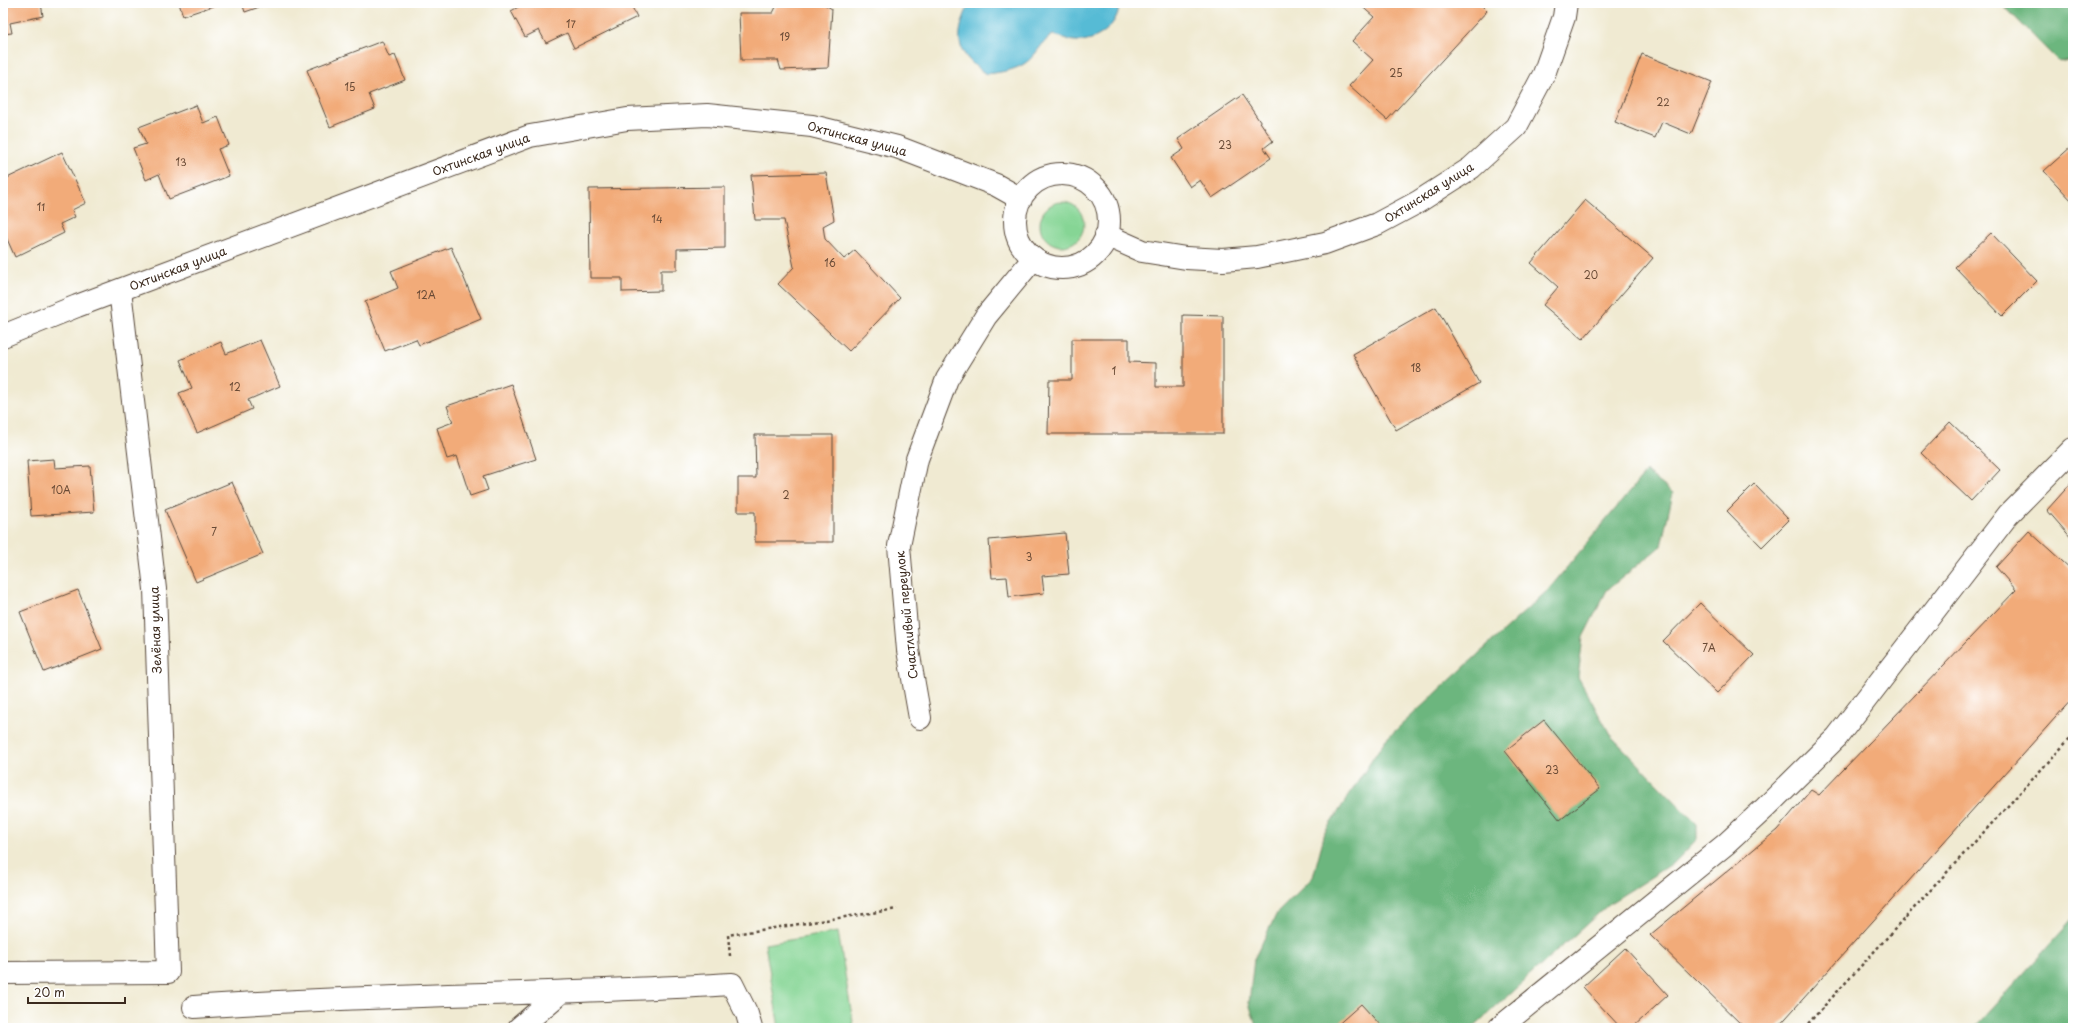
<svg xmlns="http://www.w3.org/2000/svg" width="2076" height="1031" viewBox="0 0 2076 1031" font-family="'Playpen Sans',sans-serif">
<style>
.green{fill:#86d595;stroke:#60805a}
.forest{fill:#6cb67e;stroke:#54704e}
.water{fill:#57bbd5;stroke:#49727a}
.building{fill:#f2ab79}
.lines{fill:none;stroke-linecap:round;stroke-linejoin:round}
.minor-casing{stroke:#564739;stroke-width:24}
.path{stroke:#564739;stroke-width:2.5;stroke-dasharray:3 3;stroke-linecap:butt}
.minor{stroke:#fff;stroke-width:22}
.labels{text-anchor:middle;stroke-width:3;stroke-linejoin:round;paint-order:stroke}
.number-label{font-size:10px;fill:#694a35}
.street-label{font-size:12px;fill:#3b2a1e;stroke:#fff}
</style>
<rect width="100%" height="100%" fill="#fff"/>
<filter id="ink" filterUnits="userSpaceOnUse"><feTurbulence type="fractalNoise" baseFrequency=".025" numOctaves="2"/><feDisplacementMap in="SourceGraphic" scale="8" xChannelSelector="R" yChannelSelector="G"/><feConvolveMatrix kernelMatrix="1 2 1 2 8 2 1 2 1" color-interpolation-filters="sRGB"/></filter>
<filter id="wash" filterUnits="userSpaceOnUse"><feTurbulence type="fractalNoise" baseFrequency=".012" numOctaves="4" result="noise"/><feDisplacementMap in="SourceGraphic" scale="16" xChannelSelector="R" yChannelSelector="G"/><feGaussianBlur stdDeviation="0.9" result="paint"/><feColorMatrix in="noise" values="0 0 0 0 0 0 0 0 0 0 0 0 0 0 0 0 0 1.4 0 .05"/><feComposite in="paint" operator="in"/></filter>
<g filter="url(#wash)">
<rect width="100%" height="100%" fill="#f0ead2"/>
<!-- green -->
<path class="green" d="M1040 224a22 22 0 1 1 44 0a22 22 0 1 1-44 0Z
M838,932L854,1028H779L765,944Z"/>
<!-- forest -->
<path class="forest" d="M2001,3H2073V59L2059,62Z
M1646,472L1673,493L1661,546L1607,590L1583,637L1578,677L1611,736L1697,824V839L1675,862L1610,903L1472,1028H1257L1249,1003L1254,959L1277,913L1313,877L1325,832L1385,740L1548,590Z
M2073,919V1028H1974Z"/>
<!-- water -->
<path class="water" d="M976,3H1120C1118,26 1097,43 1074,41C1067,40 1060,36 1053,35C1044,40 1041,47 1034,55C1022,70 1003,72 986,74C956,54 954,38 968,7Z"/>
<g id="blocks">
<!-- building -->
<path class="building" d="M3,3H41L43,16L10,23L12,33L3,34Z
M179,3H222L183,16Z
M242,3H271L245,12Z
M524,3H630L637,17L574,48L567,33L546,43L539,30L525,37L511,11L524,4Z
M778,3H822L832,9L828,68L781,70L778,60H741L739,13H773Z
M1358,3H1479L1487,11L1387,120L1349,86L1373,60L1352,41L1374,17Z
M382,41L389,57L395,55L405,80L369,94L375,109L330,127L307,70Z
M1642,54L1712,82L1691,134L1662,122L1655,138L1615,122Z
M1242,95L1273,141L1264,148L1271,158L1212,198L1200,180L1190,187L1171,158L1184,149L1178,139Z
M196,105L203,123L218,117L229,145L218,149L229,176L169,199L159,174L146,180L133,148L146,144L139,127Z
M2073,145V202L2044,171Z
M62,152L86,203L72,210L75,217L60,224L64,233L15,257L3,230V180Z
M826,173L834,220L823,226L825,239L844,259L855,250L900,298L849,351L778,284L794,267L784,220H755L751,175Z
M725,187V248L677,249V270H661V291L622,292V278H590L589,189Z
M1585,200L1653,258L1583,339L1543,305L1558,287L1531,263Z
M1991,233L2037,281L2002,316L1955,267Z
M451,247L481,319L419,345L416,339L385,351L365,302L398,288L391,271Z
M1436,307L1479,383L1396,430L1353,354Z
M1183,315L1223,316V434H1048L1049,380H1072V339H1129V362L1156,363V387H1183Z
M260,340L280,386L248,400L252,409L197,433L179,393L192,388L180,360L221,342L226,354Z
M511,384L536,459L483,476L488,490L470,496L457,456L447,459L437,428L453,422L447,406Z
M1950,422L2000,470L1971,501L1921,453Z
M755,435H833V542H755V512H738V478H756Z
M54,459L55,468L90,466L94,512L31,516L27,461Z
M2073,481V540L2047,510Z
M232,482L263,554L196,582L165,510Z
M1754,484L1789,520L1762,547L1727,511Z
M2029,531L2073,571V698L1777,1028H1745L1650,935L1777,830L1811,790L1819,795L2016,590L1996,567Z
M1065,533L1069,574L1042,576L1044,593L1009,597L1007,577L992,578L989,540Z
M78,590L102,649L44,672L20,612Z
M1700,603L1754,655L1717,693L1663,641Z
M1544,720L1600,789L1560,820L1505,751Z
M1625,948L1668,995L1632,1028H1621L1583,987Z
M1361,1004L1383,1028H1334Z"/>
</g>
</g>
<g filter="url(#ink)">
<use href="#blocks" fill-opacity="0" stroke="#564739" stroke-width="1"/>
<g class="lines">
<defs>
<path id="minor" d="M1015 221a47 47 0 1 1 94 0a47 47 0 1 1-94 0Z
M1106,235L1142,251L1186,258L1223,260L1257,257L1325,243L1377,224L1418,202L1471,168L1516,127L1544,74L1564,17L1566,3
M3,336L77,306L530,136L627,119L707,115L812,126L897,147L996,185L1021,199
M920,718L908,650L899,546L917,459L947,379L986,316L1033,259
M3,973L168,972L155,589L120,290
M194,1007C373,994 552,995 732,984L747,1014L751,1028
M519,1028L560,993
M1499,1028L1726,844L1765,808L1837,737L2008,515L2073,449"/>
</defs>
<!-- minor casing -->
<use href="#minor" class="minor-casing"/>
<!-- path -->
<path class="path" d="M730,956L728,935L897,909
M1804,1028L2073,735"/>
<!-- minor -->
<use href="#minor" class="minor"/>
</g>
</g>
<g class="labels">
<!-- number labels -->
<g class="number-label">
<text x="571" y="28">17</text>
<text x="785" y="41">19</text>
<text x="1396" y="77">25</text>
<text x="350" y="91">15</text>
<text x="1663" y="106">22</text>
<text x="1225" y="149">23</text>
<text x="181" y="166">13</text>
<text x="41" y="211">11</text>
<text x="657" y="223">14</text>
<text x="830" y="267">16</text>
<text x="1591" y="279">20</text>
<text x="426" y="299">12А</text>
<text x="1416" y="372">18</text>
<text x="1114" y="375">1</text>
<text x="235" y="391">12</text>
<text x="61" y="494">10А</text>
<text x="786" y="499">2</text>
<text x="214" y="536">7</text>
<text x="1029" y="561">3</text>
<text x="1709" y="652">7А</text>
<text x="1552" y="774">23</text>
</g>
<!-- street labels -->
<g class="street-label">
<text transform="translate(857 139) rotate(15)" y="4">Охтинская улица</text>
<text transform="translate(481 155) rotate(-20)" y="4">Охтинская улица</text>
<text transform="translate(1429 193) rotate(-32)" y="4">Охтинская улица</text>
<text transform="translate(178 269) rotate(-21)" y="4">Охтинская улица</text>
<text transform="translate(907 615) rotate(-96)" y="4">Счастливый переулок</text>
<text transform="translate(156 630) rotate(-92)" y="4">Зелёная улица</text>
</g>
</g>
<!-- margin -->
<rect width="2076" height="1031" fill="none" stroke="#fff" stroke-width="16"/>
<!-- scale -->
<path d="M28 997v6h97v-6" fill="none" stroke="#3b2a1e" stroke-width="2"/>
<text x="34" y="997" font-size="12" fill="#3b2a1e" stroke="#ffffff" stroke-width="3" paint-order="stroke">20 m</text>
</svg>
